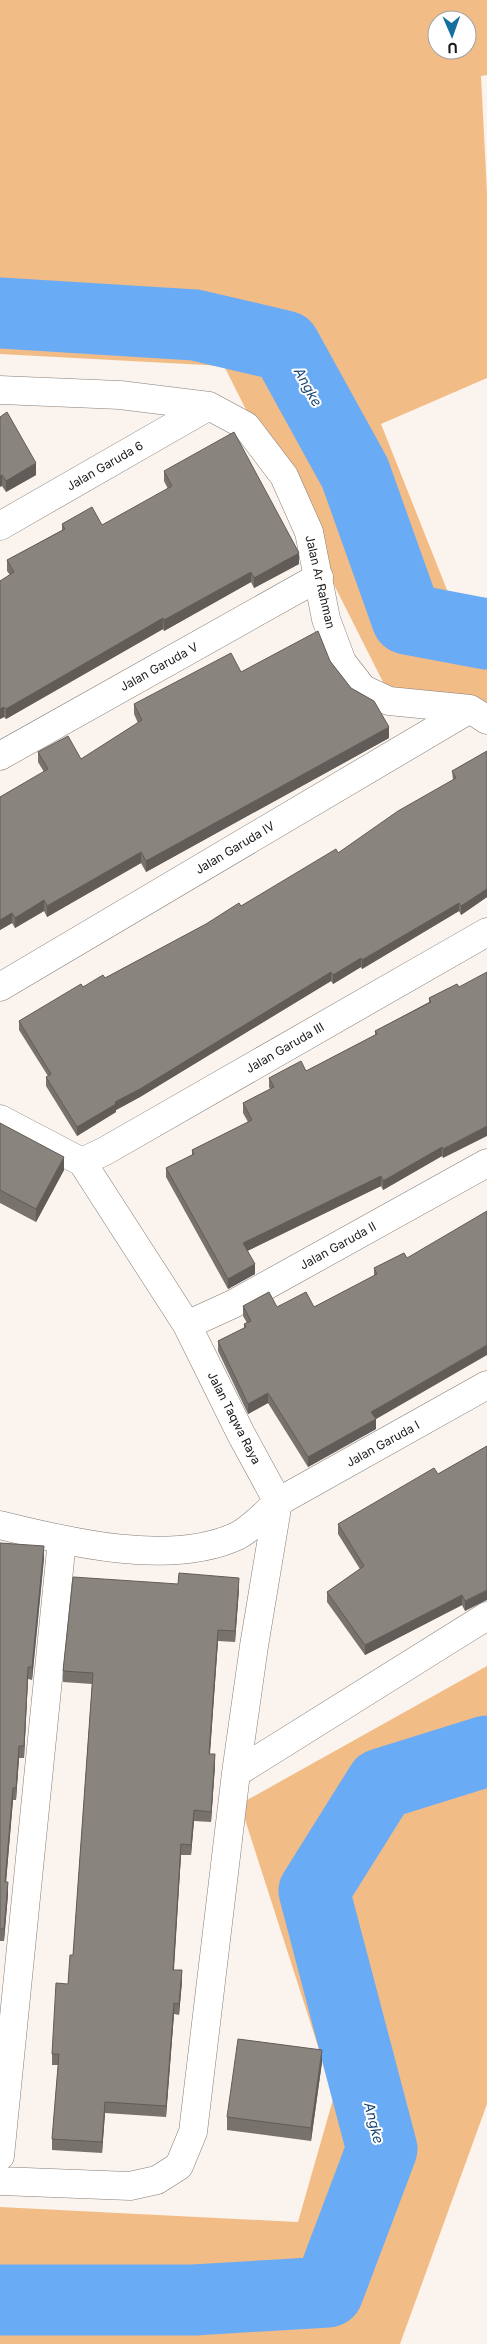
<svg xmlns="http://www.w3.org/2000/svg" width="487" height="2344" viewBox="0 0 487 2344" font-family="Inter,sans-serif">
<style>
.green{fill:#f2bc86;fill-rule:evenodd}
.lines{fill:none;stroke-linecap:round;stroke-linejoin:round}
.river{stroke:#6aabf5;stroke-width:71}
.minor-casing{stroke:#847e78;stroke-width:29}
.minor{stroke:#fff;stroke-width:28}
.wall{fill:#77726c}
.shaded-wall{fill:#615c58}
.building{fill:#8a847e;stroke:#615c58}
.labels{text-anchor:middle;stroke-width:4;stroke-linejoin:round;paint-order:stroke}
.street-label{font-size:12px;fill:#1b1816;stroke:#fff}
.water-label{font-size:14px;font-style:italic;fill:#184574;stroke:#fff}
</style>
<rect width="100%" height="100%" fill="#fbf3ed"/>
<!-- green -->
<path class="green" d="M0,0H487V75L481,76L487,193V378L381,424L449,595L487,598V730L387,690L224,366L0,354ZM437,20H467V50H437Z
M487,1666V2104L400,2344H0V2207L298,2222L334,2096L240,1804Z"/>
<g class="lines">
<!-- river -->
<path class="river" d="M0,313L195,325L285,346L355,473L407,619L487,634
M0,2300H194L328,2292L382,2149L314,1891L381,1784L487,1751"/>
<defs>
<path id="minor" d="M0,390L120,395L209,406L246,426L284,476L309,532L326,619L342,662L363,689L389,701L470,709L487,720
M0,526L209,406
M0,756L319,577
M0,987L470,709
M0,1119L82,1162L187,1325L241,1434L278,1502C267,1512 250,1530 237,1536C170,1567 68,1542 0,1525
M82,1162L105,1151L487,932
M187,1325L233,1304L487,1163
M236,1773L487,1616
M0,2156L62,1540
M0,2181L130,2186L157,2180L179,2166L193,2132L236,1773L254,1646L278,1502L487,1385"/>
</defs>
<!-- minor casing -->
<use href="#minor" class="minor-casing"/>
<!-- minor -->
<use href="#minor" class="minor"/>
</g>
<!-- wall -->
<path class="wall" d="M0,417L36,475L6,492L2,486Z
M164,471L299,564L254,588L251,582L164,631L163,629L6,719L4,717L0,719L10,575L7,571V560L62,530V524L102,525L168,489L164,481Z
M330,661L389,738L146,872L141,863L47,917L44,911L15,928L12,923L0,930V797L44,772L38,762V752L81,759L138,723L134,714V704L241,672Z
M487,751V897L461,915L459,911L362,969L361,967L333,984L331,981L140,1097L116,1110V1112L77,1136L46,1086V1077L48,1076L19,1030V1021L83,987L105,978L241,906L338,853L453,780L452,771Z
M457,984L443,1158L442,1156L383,1190L381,1186L247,1251L255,1274L228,1289L166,1177V1168L192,1155V1150L248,1122L243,1113V1103L270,1089L269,1087V1078L306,1071L375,1035V1031L429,1002V998Z
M0,1123L64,1170L36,1222L0,1203Z
M404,1253L376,1419V1429L308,1467L268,1403L248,1414L218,1351V1341L244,1328V1324L247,1323L243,1316V1306L277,1307H314L374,1276V1268Z
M487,1446L465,1611L462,1605L365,1655L327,1602V1592L360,1569L338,1534V1524L438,1474Z
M0,1543L44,1558L32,1680L28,1679L24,1758H19L16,1800H13L6,1882L8,1894L4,1941H0Z
M239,1589L235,1642L218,1641L210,1754L215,1765L211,1822L194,1821L191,1855H181L174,1970L182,1981L179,2015L174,2014L166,2117L105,2113L102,2153L52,2150V2139L58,2065H52V2054L68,1984L73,1955L92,1684L63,1682V1671Z
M322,2062L311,2141L227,2130V2117Z"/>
<!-- shaded-wall -->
<path class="shaded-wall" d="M36,463V475L6,492V481Z
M2,475V486L0,487V476Z
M299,553V564L254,588V578Z
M251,572V582L164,631V620Z
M163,618V629L6,719V709Z
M4,707V717L0,719V709Z
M389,727V738L146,872V861Z
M141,852V863L47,917V906Z
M487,889V897L461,915V906Z
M44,900V911L15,928V918Z
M459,903V911L362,969V960Z
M12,913V923L0,930V920Z
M361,958V967L333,984V975Z
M331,972V981L140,1097L116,1110V1112L77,1136V1127L115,1102Z
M487,1126V1136L443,1158V1149Z
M442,1147V1156L383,1190V1181Z
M64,1157V1170L36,1222V1209Z
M381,1176V1186L243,1253V1243Z
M255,1264V1274L228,1289V1279Z
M487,1345V1355L371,1422V1412Z
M268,1393V1403L248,1414V1404Z
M376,1419V1429L308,1467V1457Z
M44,1546V1558L32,1680V1667Z
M239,1578V1589L235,1642V1631Z
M487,1590V1600L465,1611V1601Z
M462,1595V1605L365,1655V1645Z
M218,1630V1641L209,1765V1754Z
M28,1667V1679L24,1758V1746Z
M19,1746V1758L16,1800V1788Z
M215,1754V1765L211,1822V1812Z
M13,1788V1800L5,1894V1882Z
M194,1810V1821L191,1855V1845Z
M181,1844V1855L173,1980V1970Z
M8,1882V1894L4,1941V1929Z
M182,1970V1981L179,2015V2004Z
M174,2003V2014L166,2117V2106Z
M322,2050V2062L311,2141V2128Z
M105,2102V2113L102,2153V2142Z"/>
<!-- building -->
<path class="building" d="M7,412L36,463L6,481L2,475L0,476V417Z
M234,432L299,553L254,578L251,572L164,620L163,618L6,709L4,707L0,709V581L14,572L7,560L65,529L62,524L92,507L102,525L172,486L164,471Z
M318,631L330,661L351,688L374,701L389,727L146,861L141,852L47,906L44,900L15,918L12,913L0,920V797L48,769L38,752L68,736L81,759L142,720L134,704L231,653L241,672Z
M487,751V889L461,906L459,903L362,960L361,958L333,975L331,972L140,1089L115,1102L116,1104L77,1127L46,1077L51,1074L19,1021L81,984L83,987L103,975L105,978L206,924L239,903L241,906L336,849L338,853L398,811L456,778L452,771Z
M487,972V1126L443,1149L442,1147L383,1181L381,1176L243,1243L255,1264L228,1279L166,1168L194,1154L192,1150L252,1120L243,1103L274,1087L269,1078L301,1061L306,1071L377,1034L375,1031L431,1002L429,998L457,984L459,987Z
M0,1123L64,1157L36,1209L0,1190Z
M487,1211V1345L371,1412L376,1419L308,1457L268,1393L248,1404L218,1341L246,1327L244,1324L251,1321L243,1306L269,1292L277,1307L306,1292L314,1307L377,1274L374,1268L404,1253L407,1258Z
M487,1446V1590L465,1601L462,1595L365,1645L327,1592L364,1566L338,1524L434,1468L438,1474Z
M0,1543L44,1546L32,1667H28L24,1746H19L16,1788H13L5,1882H8L4,1929H0Z
M179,1573L239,1578L235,1631L218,1630L209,1754H215L211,1812L194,1810L191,1845L181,1844L173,1970H182L179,2004L174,2003L166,2106L105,2102L102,2142L52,2139L59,2054H52L56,1983L68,1984L70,1955H73L93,1673L63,1671L73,1577L178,1584Z
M238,2039L322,2050L311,2128L227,2117Z"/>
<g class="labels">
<!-- street labels -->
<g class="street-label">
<text transform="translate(105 466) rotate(-30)" y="4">Jalan Garuda 6</text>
<text transform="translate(320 582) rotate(77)" y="4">Jalan Ar Rahman</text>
<text transform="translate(159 667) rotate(-29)" y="4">Jalan Garuda V</text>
<text transform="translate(235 848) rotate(-31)" y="4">Jalan Garuda IV</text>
<text transform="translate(285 1048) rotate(-30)" y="4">Jalan Garuda III</text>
<text transform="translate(338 1246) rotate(-29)" y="4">Jalan Garuda II</text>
<text transform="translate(234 1418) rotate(63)" y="4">Jalan Taqwa Raya</text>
<text transform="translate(383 1444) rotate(-29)" y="4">Jalan Garuda I</text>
</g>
<!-- water labels -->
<g class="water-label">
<text transform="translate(308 387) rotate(61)" y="5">Angke</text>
<text transform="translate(374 2123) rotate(76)" y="5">Angke</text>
</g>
</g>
<!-- north arrow -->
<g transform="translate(452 35) rotate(178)"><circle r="24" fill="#ffffff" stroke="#a4a3a2"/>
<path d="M0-4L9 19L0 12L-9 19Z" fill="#16709f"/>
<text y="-8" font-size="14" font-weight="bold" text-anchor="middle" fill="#1b1816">U</text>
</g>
</svg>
